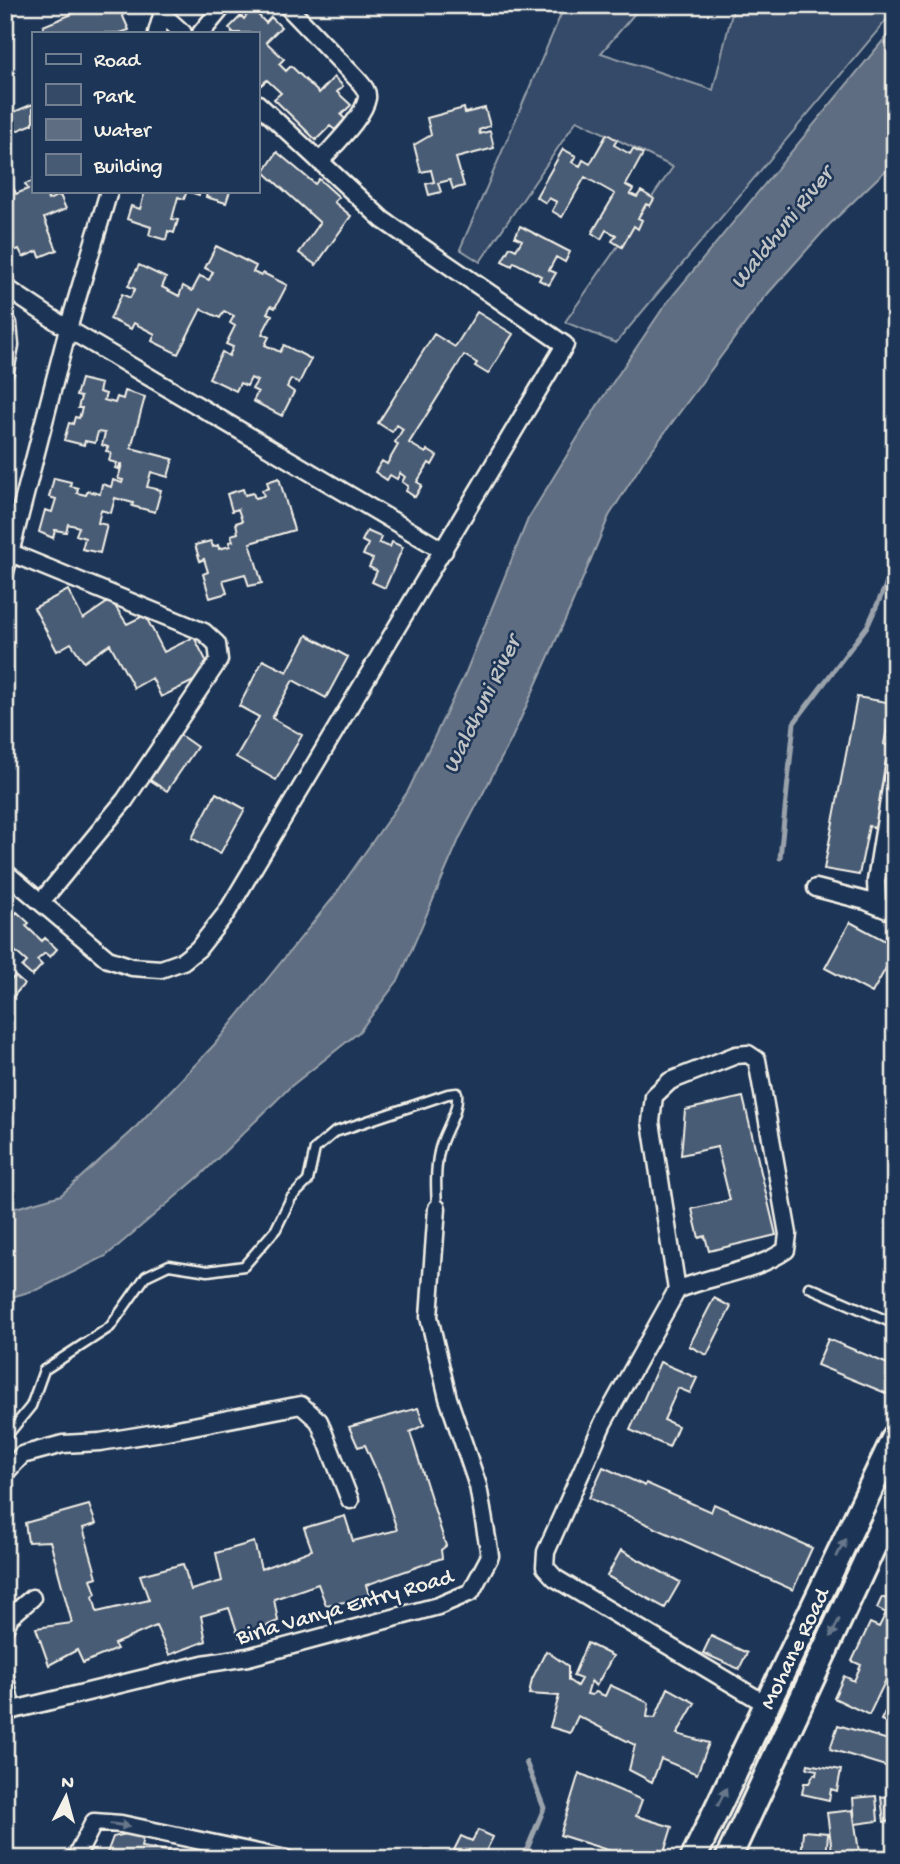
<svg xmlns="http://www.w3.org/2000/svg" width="900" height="1864" viewBox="0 0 900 1864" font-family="'Gochi Hand',sans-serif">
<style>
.green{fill:#354a67;stroke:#949ea8;stroke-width:2}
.water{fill:#5e6d82;stroke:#9aa2ab;stroke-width:2}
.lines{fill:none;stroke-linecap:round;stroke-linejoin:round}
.stream{stroke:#9aa2ab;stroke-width:5}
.building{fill:#485b74;stroke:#f4f1e8;stroke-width:2}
.lane-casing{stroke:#f4f1e8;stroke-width:13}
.street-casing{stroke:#f4f1e8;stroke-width:21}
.primary-casing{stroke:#f4f1e8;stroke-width:30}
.lane{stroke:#1d3557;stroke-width:8}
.street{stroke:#1d3557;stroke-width:16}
.primary{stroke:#1d3557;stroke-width:24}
.oneway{fill:#68778a}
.labels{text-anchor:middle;stroke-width:5;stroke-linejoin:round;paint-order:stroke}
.street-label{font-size:23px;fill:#f4f1e8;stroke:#1d3557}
.water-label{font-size:24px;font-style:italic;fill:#c0c3c4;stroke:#1d3557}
</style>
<rect width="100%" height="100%" fill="#1d3557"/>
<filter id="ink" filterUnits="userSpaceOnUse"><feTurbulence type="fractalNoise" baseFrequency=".0143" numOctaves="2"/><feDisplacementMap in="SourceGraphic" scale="14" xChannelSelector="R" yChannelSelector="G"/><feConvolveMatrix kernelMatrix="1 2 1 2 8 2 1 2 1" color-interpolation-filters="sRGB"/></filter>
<g filter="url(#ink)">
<!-- green -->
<path class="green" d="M565,5H642L601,53L713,90L734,5H895V10L616,343L565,322L673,167L577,120L480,262L460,249Z"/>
<!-- water -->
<path class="water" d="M895,26V156L887,169L829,225L764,298L643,462L609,516L570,609L511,740L460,837L399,979L359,1032L290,1087L201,1175L106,1256L39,1289L5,1299V1211L61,1195L130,1133L214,1045L333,898L408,791L466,672L528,519L597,406L665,305Z"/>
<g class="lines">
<!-- stream -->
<path class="stream" d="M780,858L794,723L868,625L895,565
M523,1859L544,1808L526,1762"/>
</g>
<!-- building -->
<path class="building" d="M94,5H118L129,30L120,33H46L43,26Z
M251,5H259L264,10L259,16L266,23L271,17L281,27L266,42L284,59L279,64L286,71L291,66L319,93L334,77L343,86L337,92L351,105L341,115L345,119L335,130L330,126L316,140L274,99L281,93L267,80L260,86L257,83V33H231L233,32L229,28L241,16L244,19L247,15L244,13Z
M33,104V124L16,131L9,114Z
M464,108L465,113L485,108L490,126L479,130L480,134L490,131L494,148L456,158L464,186L453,189L450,180L438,183L441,192L429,195L426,184L434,182L431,170L421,172L414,145L431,135L427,118Z
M607,134L617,140L614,145L630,154L633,149L643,154L626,185L633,189L630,194L637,197L641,191L654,199L650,206L646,204L638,218L642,220L638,229L634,226L622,247L612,241L616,235L606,230L601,239L592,233L615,194L585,177L562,217L552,211L557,202L549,198L546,203L536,197L563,149L576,156L572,162L580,166L583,160L590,164Z
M277,152L315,184L319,179L339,197L334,202L351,216L316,265L299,253L320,223L264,172Z
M33,177V191H51L46,193L48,200L60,195L66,209L44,218L57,250L40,257L38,251L23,257L19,249L11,252L7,241L13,239L5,219V190L13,187L16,194L28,189L25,184L33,181Z
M145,191H200L199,195L187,191L184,199L178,197L172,219L178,220L174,233L168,231L166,240L149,235L151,227L127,219L131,206L140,209Z
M201,191H230L226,203L206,197L207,193Z
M520,226L570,252L565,262L556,257L549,270L556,273L549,285L539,280L541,276L514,262L512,266L502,261L510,247L516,250L522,240L515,237Z
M216,246L256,266L253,272L261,276L263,273L287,285L275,308L271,306L267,313L272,315L262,334L269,337L265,345L280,352L284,345L311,359L299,383L291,379L287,387L294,392L282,416L253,401L258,392L252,389L257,381L251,378L247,386L240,383L236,391L209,378L222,352L229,356L233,347L226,344L235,326L230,323L234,316L224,311L220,318L201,309L178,354L152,341L155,334L134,323L131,329L110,319L122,294L130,298L135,289L128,286L139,265L166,278L162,287L179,296L183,286L192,291L200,276L209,280L213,272L205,268Z
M477,312L513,334L488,374L475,366L477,363L464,355L409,443L426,453L427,450L437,456L432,465L429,463L417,482L422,485L415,497L406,491L408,486L402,482L405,477L400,473L397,479L390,475L387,480L375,472L382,461L387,464L398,445L395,442L403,429L397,425L392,432L378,423L434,334L455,347Z
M81,379L101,384L99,392L106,394L104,400L115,403L117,397L123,399L125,391L145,397L131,448L173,459L168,477L151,472L147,487L161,490L155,512L132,506L133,503L115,498L111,513L101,510L98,523L107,525L100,553L82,549L85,538L76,535L79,527L68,524L66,532L55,530L53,538L39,532L45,510L52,512L56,499L49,497L54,478L71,482L70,486L78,488L77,493L86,495L88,491L100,494L102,484L111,487L113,480L122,483L123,480L118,479L122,464H120L119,469L115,468L117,463L109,461L111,453L106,451L108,447L102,445L105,433L98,432L95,443L85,441L84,445L64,440L69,423L73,424L75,417L79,418L82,408H78L81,397L76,396Z
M279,478L294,530L250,543L262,583L249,586L245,574L223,580L227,593L210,598L203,574L208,572L204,559L200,561L195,545L211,541L213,547L218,545L219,549L230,546L229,542L233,541L231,535L238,533L236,523L242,521L238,509L232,511L227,494L243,489L245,495L253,493L255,498L264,496L262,490L269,488L267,482Z
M367,531L381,537L379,543L390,547L392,542L403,547L385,588L372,582L377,571L369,567L373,559L363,555L368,544L362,541Z
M68,590L83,619L111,600L127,624L145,615L164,652L194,637L212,672L161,697L152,678L134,688L110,644L84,662L71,643L57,651L34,608Z
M307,635L348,657L326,698L293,680L272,718L302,735L276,780L236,757L259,717L239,706L263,660L287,672Z
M857,697L892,703L884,744L891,748L878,829L869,826L859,875L824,869Z
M180,735L197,747L167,791L150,780Z
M216,793L245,809L220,854L192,838Z
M17,912L29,923L26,926L42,941L45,938L57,949L50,957L45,953L37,960L42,965L32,976L22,967L27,962L7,944L5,945V932L7,934L13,928L7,923Z
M850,922L895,946V952L872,993L825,968Z
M15,976L24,984L5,1006V979L9,982Z
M743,1097L776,1235L709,1251L705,1236L699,1238L692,1209L730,1200L717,1147L681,1155L685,1110Z
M714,1298L731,1307L707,1355L689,1346Z
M828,1339L895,1367L893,1396L817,1365Z
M660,1362L697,1378L690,1393L678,1388L664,1420L678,1426L669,1447L630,1430Z
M418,1408L424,1425L410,1432L446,1546L441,1550L442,1558L366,1585L370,1598L326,1605L318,1584L274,1599L278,1621L239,1637L229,1608L201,1616L206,1641L169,1655L156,1626L114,1644L117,1649L83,1663L77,1650L49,1665L36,1628L72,1623L50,1541L28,1542L25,1523L89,1505L96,1524L83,1528L97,1577L91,1579L96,1594L93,1596L97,1612L149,1600L140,1575L183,1564L191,1590L222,1581L216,1553L254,1542L261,1569L312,1550L304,1528L345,1516L353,1541L397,1530L382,1483L365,1445L358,1447L349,1427Z
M603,1467L645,1486L646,1483L711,1512L714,1504L812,1548L793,1590L589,1498Z
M621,1550L680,1582L665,1608L607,1576Z
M882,1597L895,1603V1661L869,1715L834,1698L844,1676L854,1681L861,1665L852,1661L870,1623L879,1627L886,1613L877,1608Z
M711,1636L747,1653L739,1669L703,1653Z
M587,1643L613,1656L596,1686L591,1681L587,1694L592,1695L596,1692L605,1696L610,1685L649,1703L647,1717L655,1718L668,1688L695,1703L677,1734L709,1743L697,1774L661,1759L652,1782L629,1770L635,1745L578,1716L570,1733L550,1727L559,1696L529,1694L532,1679L546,1651L568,1666V1680L577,1686L581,1679L573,1676Z
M895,1691V1727L881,1720Z
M838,1725L895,1742V1769L830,1749Z
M808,1764L841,1770L837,1791L831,1789L829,1800L802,1794L804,1783H809L814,1774L816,1775L817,1770L807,1768Z
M579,1773L642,1800L636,1816L672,1827L662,1859H636L560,1835Z
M895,1795V1821L884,1822L881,1797Z
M876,1796L878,1821L855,1824L853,1798Z
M853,1810L860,1859H833L827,1813Z
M478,1830L493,1837L482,1859H463L465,1855L454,1850L461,1836L472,1841Z
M803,1831L828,1833L826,1859H801Z
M126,1834L143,1837L141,1847L226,1859H117L107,1853L113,1837Z"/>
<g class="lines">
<defs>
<path id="lane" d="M809,1287L895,1324
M5,1438L31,1406L44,1370L110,1327L146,1276L169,1265L208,1271L244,1266L276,1229L291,1198L308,1181L315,1149L335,1132L448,1094L457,1093C459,1115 443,1131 439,1152C435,1170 436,1189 437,1208"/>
<path id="street" d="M286,5L357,79C362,85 368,90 367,98C364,117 332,147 320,162
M162,14L183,33
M157,33L165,5
M201,33L224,5
M5,287L68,329L444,551
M5,322L8,324L10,345L5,371
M11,553L204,632L217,644L219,660L125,800L41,902
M5,572L68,329L109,191
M5,872L108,959L132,967L161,969L183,961L198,949L227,912L565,345L383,220L257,103
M816,888L866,901L895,913
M877,905L876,881L895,763
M677,1290L651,1122L654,1096L670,1081L736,1055L748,1054L757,1060L788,1234L786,1250C755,1272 712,1275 677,1290L603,1423L546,1552L545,1567L555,1578L766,1704
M5,1473L22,1455L63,1444L100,1442L162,1432L301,1405L319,1421L350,1500
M5,1628L10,1617L32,1598
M5,1677L12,1711
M5,1712L203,1664L248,1657L438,1606L471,1592L490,1556L478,1486L448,1398L429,1317L437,1208
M75,1859L94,1822L121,1824L286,1859"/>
<path id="primary" d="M693,1859L895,1437
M728,1859L895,1499"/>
</defs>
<!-- lane casing -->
<use href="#lane" class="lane-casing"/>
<!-- street casing -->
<use href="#street" class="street-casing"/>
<!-- primary casing -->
<use href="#primary" class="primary-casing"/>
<!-- lane -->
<use href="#lane" class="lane"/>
<!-- street -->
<use href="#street" class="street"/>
<!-- primary -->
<use href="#primary" class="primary"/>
</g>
<!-- one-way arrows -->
<defs><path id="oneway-solid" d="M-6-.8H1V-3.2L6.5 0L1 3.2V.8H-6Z" transform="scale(1.75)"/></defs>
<g class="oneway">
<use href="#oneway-solid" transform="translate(841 1548) rotate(-64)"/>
<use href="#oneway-solid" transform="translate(835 1628) rotate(115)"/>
<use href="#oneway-solid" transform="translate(722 1797) rotate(-64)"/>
<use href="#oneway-solid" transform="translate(120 1825) rotate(8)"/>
</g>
</g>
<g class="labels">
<!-- street labels -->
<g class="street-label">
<text transform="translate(344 1605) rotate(-16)" y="8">Birla Vanya Entry Road</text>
<text transform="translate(793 1648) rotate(-64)" y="8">Mohane Road</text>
</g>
<!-- water labels -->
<g class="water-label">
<text transform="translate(780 227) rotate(-51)" y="8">Waldhuni River</text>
<text transform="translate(480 704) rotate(-64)" y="8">Waldhuni River</text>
</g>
</g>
<!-- margin -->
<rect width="900" height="1864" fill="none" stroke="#1d3557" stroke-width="28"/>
<rect x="14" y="14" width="872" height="1836" fill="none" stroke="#f4f1e8" stroke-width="2.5" filter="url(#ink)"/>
<!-- legend -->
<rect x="32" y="32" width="228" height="161" fill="#1d3557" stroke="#738091" stroke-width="2"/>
<rect x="46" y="54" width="35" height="10" fill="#1d3557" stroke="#738091" stroke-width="2"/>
<text x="94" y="66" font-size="21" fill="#f4f1e8">Road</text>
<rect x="46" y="84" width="35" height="21" fill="#354a67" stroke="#738091" stroke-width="2"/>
<text x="94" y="102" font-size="21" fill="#f4f1e8">Park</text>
<rect x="46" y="119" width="35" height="21" fill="#5e6d82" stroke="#738091" stroke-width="2"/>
<text x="94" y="136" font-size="21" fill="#f4f1e8">Water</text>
<rect x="46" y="154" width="35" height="21" fill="#485b74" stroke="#738091" stroke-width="2"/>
<text x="94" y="172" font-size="21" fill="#f4f1e8">Building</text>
<!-- north arrow -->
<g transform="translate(66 1797) rotate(6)" stroke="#1d3557" stroke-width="5" paint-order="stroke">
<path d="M0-5L12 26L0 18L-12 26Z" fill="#f4f1e8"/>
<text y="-10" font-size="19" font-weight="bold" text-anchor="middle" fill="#f4f1e8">N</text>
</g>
</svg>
